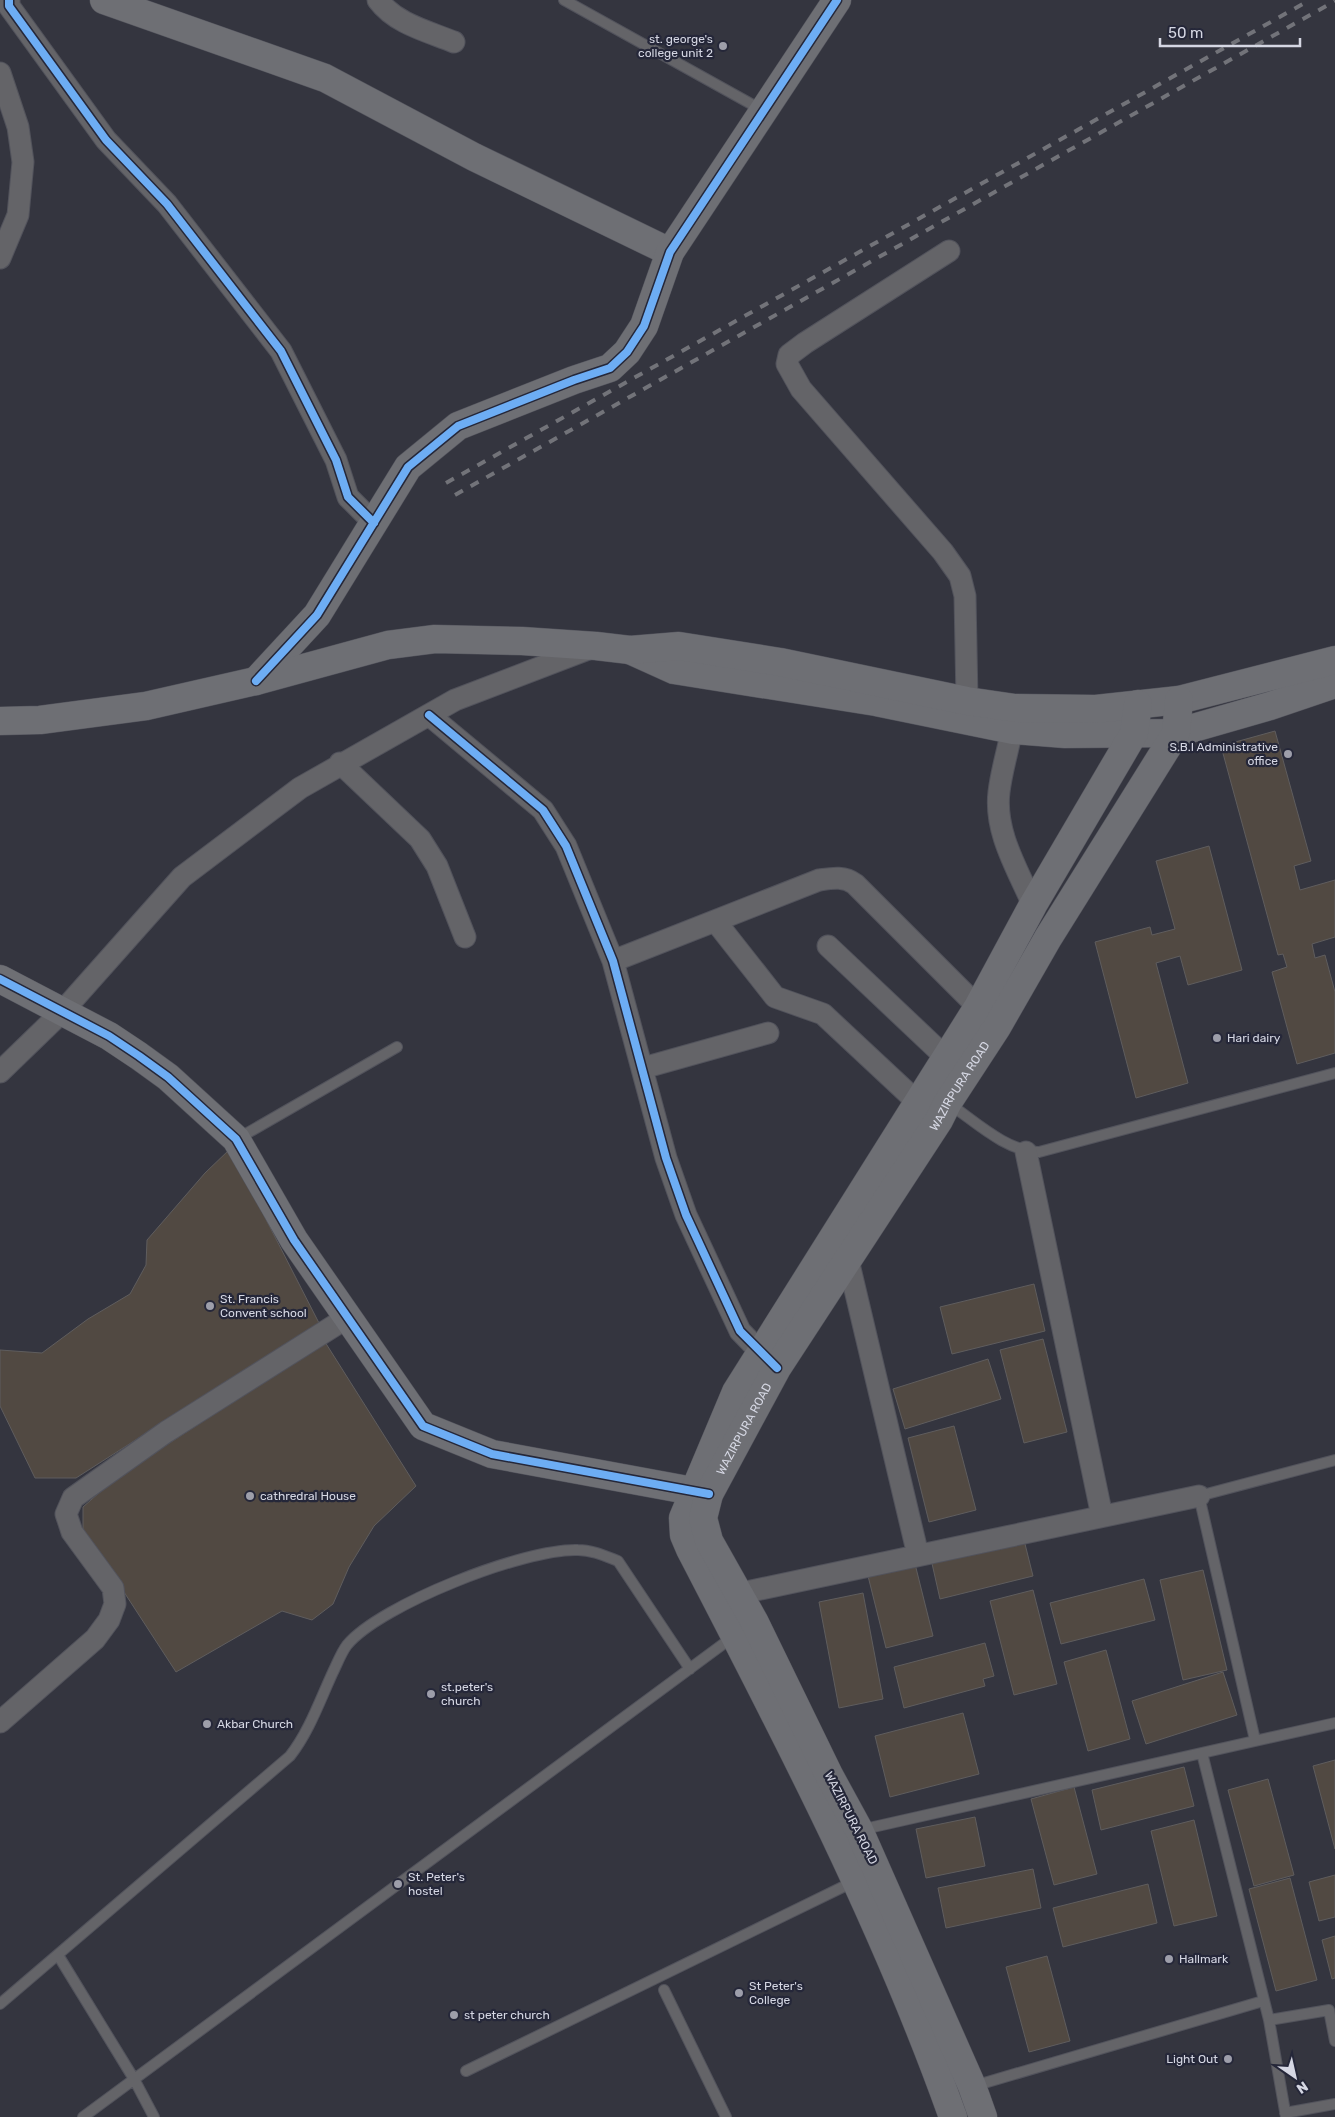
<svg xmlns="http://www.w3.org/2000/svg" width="1335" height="2117" viewBox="0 0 1335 2117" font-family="Rubik,sans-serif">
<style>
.building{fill:#514942;stroke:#5f5d5e}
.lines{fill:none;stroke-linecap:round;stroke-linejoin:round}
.lane-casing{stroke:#52535c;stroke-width:12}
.street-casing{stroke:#52535c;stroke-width:23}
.secondary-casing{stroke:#52535c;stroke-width:29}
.lane{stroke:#646468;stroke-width:10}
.street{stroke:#646468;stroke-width:21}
.secondary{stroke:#6e6f74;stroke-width:28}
.rail{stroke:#727379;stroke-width:4;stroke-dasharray:9 9;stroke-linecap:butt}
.cycleway-casing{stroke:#252739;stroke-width:11}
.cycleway{stroke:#6dadf4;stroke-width:8}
.poi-dot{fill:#9d9eaa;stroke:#252739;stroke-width:2}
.labels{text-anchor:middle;stroke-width:4.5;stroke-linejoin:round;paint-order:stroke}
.poi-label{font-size:12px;fill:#d5d7e3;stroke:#252739;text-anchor:start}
.street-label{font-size:12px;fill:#d5d7e3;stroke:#252739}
</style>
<rect width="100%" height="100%" fill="#34353f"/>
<!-- building -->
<path class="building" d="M1275,731L1311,861L1294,866L1300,890L1335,880V937L1312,944L1315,958L1325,955L1335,992V1053L1297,1064L1272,972L1287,967L1283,954L1278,955L1221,746Z
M1209,846L1242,970L1188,985L1180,956L1156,963L1188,1083L1136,1098L1095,942L1150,927L1152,935L1175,929L1156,861Z
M230,1149L319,1323L76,1478H35L0,1406V1350L42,1353L88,1319L130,1294L146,1265L147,1240L205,1173Z
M1034,1284L1045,1331L952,1354L940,1307Z
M1043,1339L1067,1432L1024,1443L1000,1350Z
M325,1342L416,1486L374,1526L349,1567L333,1604L312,1620L282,1611L176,1672L83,1529V1507L117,1477Z
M988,1359L1001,1399L905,1429L893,1389Z
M954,1426L976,1510L929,1522L908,1438Z
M1023,1536L1033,1576L940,1599L931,1559Z
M914,1560L933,1636L886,1648L867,1572Z
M1203,1570L1227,1670L1183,1680L1160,1580Z
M1144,1579L1155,1620L1061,1644L1050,1603Z
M1033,1590L1057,1684L1014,1695L990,1601Z
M863,1593L883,1699L839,1708L819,1602Z
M985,1643L994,1676L983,1679L985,1686L904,1708L894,1667Z
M1106,1650L1130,1739L1088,1751L1064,1662Z
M1223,1672L1237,1715L1146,1744L1132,1701Z
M963,1713L979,1774L890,1797L875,1736Z
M1335,1760V1849L1313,1766Z
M1184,1767L1194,1806L1101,1830L1092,1790Z
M1268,1779L1294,1875L1254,1886L1228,1790Z
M1074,1787L1097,1874L1054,1885L1031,1799Z
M975,1817L985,1866L926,1878L916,1829Z
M1194,1820L1217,1916L1174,1926L1151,1831Z
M1033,1869L1041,1908L946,1928L938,1888Z
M1335,1875V1917L1319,1921L1309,1882Z
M1290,1878L1317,1980L1276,1991L1249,1889Z
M1148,1884L1157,1923L1063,1947L1053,1908Z
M1335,1936V1978L1332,1979L1322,1940Z
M1047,1956L1070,2041L1029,2052L1006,1967Z"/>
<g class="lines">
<defs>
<path id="lane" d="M564,0L762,110
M948,1103C975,1121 1005,1151 1039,1152L1335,1073
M237,1139L397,1047
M1255,1740L1199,1496L1335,1460
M1202,1753L1269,2020L1286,2117
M860,1830L1335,1723
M58,1955L134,2079L154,2117
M664,1990L726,2117
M0,2004L290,1756C309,1732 320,1700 333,1672C337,1664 341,1653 347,1645C380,1605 525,1548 578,1550C592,1550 605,1556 618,1561L690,1669
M1269,2020L1329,2010L1335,2041
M466,2071L855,1881
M974,2086L1263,2001
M1285,2113L1335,2104
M83,2117L734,1636"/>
<path id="street" d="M9,0V6L106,140L167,204L281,351L336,460L348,497L374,523
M378,0C396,24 427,31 454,42
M0,73L18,127L23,162L18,215L0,258
M949,251L805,343L789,355L787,364L801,389L943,552L960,576L965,596L967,701
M429,715L543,810L566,846L613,961L666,1158L686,1215L740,1331L771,1363
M1014,716C1011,742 1002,766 999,792C994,832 1018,870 1033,905
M340,763L420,839L437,866L465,937
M716,922L775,997L823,1014L929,1113
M828,946L957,1068
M613,961L819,880C833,878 844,876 855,884L978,1007
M643,1068L768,1033
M0,1072L62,1012L182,877L300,788L455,700L591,648
M1026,1152L1102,1516
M848,1260L918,1555
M737,1594L1199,1496
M0,1722L95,1639L109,1620L115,1604L113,1588L72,1532L66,1514L73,1498L166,1432L348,1317"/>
<g id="secondary">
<path d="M104,0L325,78L474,157L670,252"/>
<path d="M632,651L674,670L876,702L1013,730L1065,734L1176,733L1270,706L1335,684"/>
<path d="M256,681L317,615L408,467L458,426L574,380L610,368L627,352L644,326L670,252L837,0"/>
<path d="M0,721L40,720L146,706L256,681L388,645L435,639L522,641L596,646L630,650L679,646L780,662L967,701L1015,708L1096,709L1179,700L1335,660"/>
<path d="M0,979L109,1036L139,1056L168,1077L236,1139L294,1240L423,1426L492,1454L709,1494"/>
<path d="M953,2117C883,1920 786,1734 690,1549L684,1535L683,1518L736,1392L978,1007L1033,905L1134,733L1138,704"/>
<path id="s1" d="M983,2117L972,2086L859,1830L829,1775L754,1621L709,1541L703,1518L709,1494L777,1368L939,1120L948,1102L997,1027L1048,938L1176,733L1179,700"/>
</g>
</defs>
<!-- lane casing -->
<use href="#lane" class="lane-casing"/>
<!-- street casing -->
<use href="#street" class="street-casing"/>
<!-- secondary casing -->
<use href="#secondary" class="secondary-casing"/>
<!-- lane -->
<use href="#lane" class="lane"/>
<!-- street -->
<use href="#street" class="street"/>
<!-- secondary -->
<use href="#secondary" class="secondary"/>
<!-- rail -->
<path class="rail" d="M446,483L1310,0
M455,495L1335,1"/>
<defs>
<path id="cycleway" d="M9,0V6L106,140L167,204L281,351L336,460L348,497L374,523
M256,681L317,615L408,467L458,426L574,380L610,368L627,352L644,326L670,252L837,0
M429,715L543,810L566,846L613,961L666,1158L686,1215L740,1331L777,1368
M0,979L109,1036L139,1056L168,1077L236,1139L294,1240L423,1426L492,1454L709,1494"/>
</defs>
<!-- cycleway casing -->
<use href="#cycleway" class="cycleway-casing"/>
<!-- cycleway -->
<use href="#cycleway" class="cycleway"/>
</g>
<!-- markers -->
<g class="poi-dot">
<circle cx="723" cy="46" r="5"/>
<circle cx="1288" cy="754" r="5"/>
<circle cx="1217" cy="1038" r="5"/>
<circle cx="210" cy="1306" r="5"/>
<circle cx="250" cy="1496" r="5"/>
<circle cx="431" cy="1694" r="5"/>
<circle cx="207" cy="1724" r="5"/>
<circle cx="398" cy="1884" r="5"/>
<circle cx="1169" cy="1959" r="5"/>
<circle cx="739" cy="1993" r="5"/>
<circle cx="454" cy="2015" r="5"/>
<circle cx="1228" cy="2059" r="5"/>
</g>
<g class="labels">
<!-- poi labels -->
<g class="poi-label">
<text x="713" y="43" text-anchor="end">st. george's<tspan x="713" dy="14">college unit 2</tspan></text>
<text x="1278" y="751" text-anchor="end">S.B.I Administrative<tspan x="1278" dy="14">office</tspan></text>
<text x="1227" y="1042">Hari dairy</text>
<text x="220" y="1303">St. Francis<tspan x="220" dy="14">Convent school</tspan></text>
<text x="260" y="1500">cathredral House</text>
<text x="441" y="1691">st.peter's<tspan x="441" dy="14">church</tspan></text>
<text x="217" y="1728">Akbar Church</text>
<text x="408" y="1881">St. Peter's<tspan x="408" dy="14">hostel</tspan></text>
<text x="1179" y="1963">Hallmark</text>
<text x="749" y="1990">St Peter's<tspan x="749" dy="14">College</tspan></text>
<text x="464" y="2019">st peter church</text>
<text x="1218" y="2063" text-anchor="end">Light Out</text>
</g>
<!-- street labels -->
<g class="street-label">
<text dy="4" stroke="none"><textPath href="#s1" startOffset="1166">WAZIRPURA ROAD</textPath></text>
<text dy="4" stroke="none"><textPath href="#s1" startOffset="761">WAZIRPURA ROAD</textPath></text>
<text transform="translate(851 1818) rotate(63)" y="4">WAZIRPURA ROAD</text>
</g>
</g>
<!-- north arrow -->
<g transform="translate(1295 2077) rotate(146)" stroke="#252739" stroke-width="4" paint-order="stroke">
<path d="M0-4L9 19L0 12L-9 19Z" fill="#d5d7e3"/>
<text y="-8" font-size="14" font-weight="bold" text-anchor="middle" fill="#d5d7e3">N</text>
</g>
<!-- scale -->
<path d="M1160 38v8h140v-8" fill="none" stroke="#d5d7e3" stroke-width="2.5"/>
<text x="1168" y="38" font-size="15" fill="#d5d7e3" stroke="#252739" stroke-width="4" paint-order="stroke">50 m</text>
</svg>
